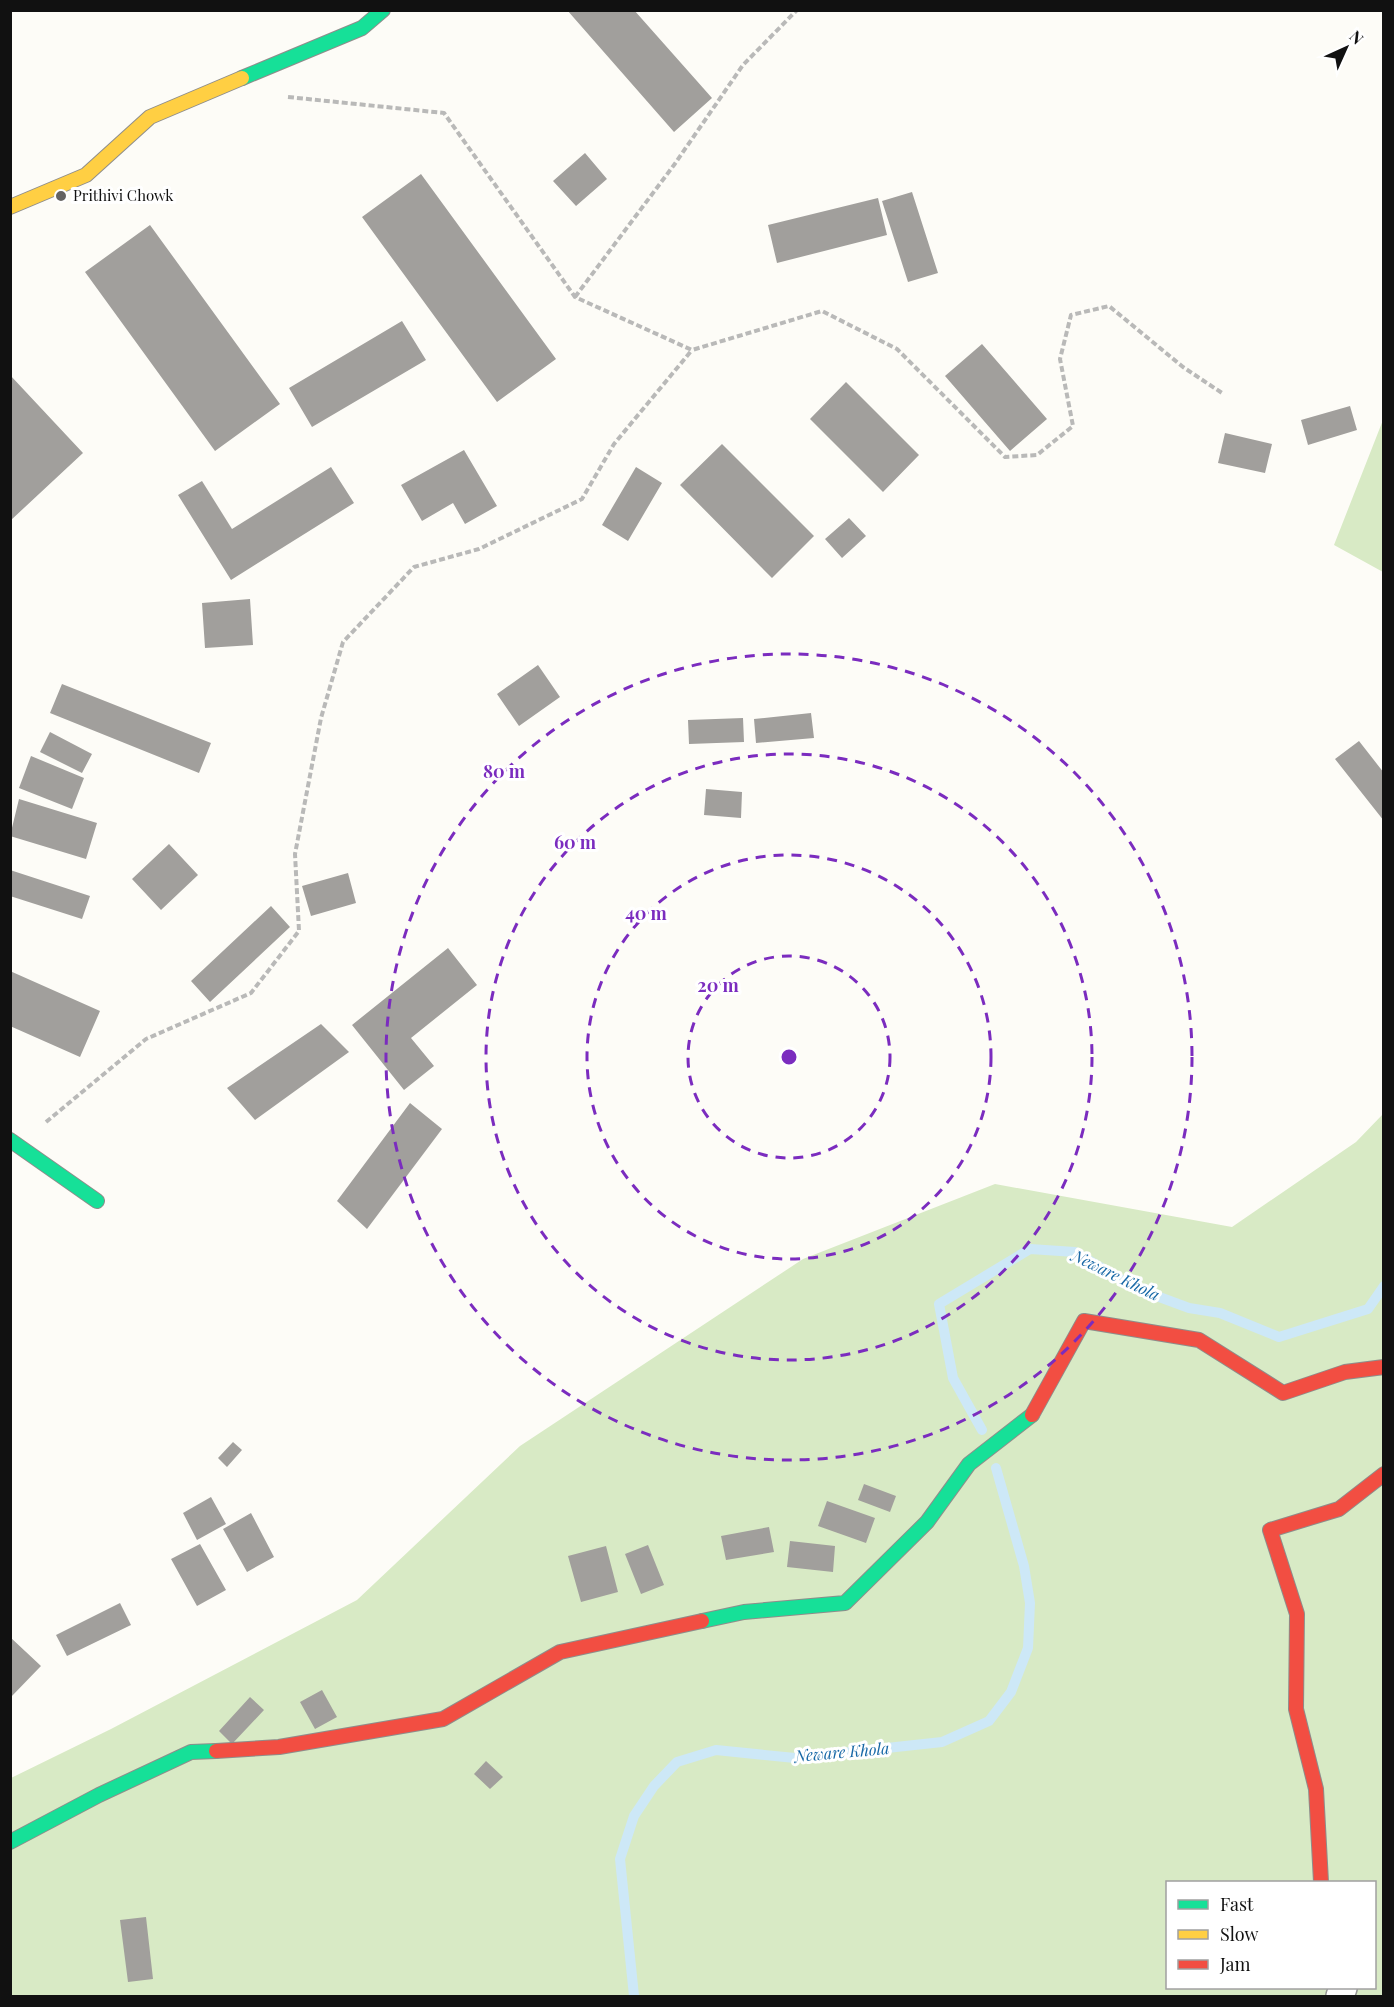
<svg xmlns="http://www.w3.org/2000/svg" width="1394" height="2007" viewBox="0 0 1394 2007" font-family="'Playfair Display',serif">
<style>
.forest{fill:#d8eac5;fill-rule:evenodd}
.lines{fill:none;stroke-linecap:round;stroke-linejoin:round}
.stream{stroke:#cde8f7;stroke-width:10}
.building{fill:#a19f9c}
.street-casing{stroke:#979795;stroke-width:30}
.fast-casing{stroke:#8e8d8b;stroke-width:16}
.slow-casing{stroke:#8e8d8b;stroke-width:16}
.jam-casing{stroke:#8e8d8b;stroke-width:16}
.path{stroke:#b9b9b8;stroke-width:4;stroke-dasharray:6 3;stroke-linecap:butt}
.street{stroke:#fffffe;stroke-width:27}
.fast{stroke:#16e098;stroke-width:14}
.slow{stroke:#ffcf43;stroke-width:14}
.jam{stroke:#f24e42;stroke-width:14}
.ring{fill:none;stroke:#7b2cbf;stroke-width:3;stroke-dasharray:10 8}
.poi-dot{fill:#646362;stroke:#fff;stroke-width:2}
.labels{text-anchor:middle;stroke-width:6;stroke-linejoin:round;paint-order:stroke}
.poi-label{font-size:15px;fill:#111;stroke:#fff;text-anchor:start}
.water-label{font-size:16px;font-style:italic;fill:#1768a6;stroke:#fff}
.centre{fill:#7b2cbf;stroke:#fff;stroke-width:3}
.ring-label{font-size:18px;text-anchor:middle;font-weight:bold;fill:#7b2cbf;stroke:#fff;stroke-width:6;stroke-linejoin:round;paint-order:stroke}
</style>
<rect width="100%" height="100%" fill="#fdfcf7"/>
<!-- forest -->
<path class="forest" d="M1383,420V572L1334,545Z
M1383,1114V1996H11V1778L111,1729L357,1600L520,1446L803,1259L995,1184L1232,1227L1356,1142ZM1168,1882H1374V1988H1168Z"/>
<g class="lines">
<!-- stream -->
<path class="stream" d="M982,1430L953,1378L939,1304L1030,1249L1075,1252L1135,1288L1189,1308L1220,1313L1279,1337L1368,1309L1384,1286
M634,1996L620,1859L634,1816L654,1786L677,1762L716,1750L795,1758L942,1742L989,1721L1011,1692L1028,1648L1030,1603L1024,1566L996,1468"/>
</g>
<!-- building -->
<path class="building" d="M567,10H634L712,98L674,132Z
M585,153L607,179L576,206L553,181Z
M421,174L556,359L497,402L362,217Z
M912,192L938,273L908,282L882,201Z
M878,198L887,235L777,263L768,225Z
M150,225L280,404L215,451L85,272Z
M402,321L426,360L312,427L289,388Z
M982,344L1047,419L1010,451L945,376Z
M10,375L83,453L10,521Z
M846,382L919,455L883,492L810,419Z
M1350,406L1357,430L1308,445L1301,420Z
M1225,433L1272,444L1265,473L1218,463Z
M722,444L814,536L772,578L680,485Z
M464,450L497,506L465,524L453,503L422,521L401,485Z
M331,467L354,503L231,580L178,495L202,481L232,529Z
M636,467L662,483L628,541L602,525Z
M849,518L866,536L842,558L825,539Z
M250,599L253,645L205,648L202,603Z
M538,665L560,697L519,726L497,694Z
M62,684L211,743L199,773L50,713Z
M811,713L814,738L756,743L754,719Z
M743,718L744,742L689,744L688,720Z
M50,732L92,754L82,773L40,752Z
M1359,741L1384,773V821L1335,759Z
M31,756L84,778L72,809L19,788Z
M706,789L742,792L741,818L704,815Z
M19,799L97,823L86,859L10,836Z
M169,844L198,875L161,910L132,879Z
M10,870L90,896L82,919L10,896Z
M348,873L356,903L311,916L302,886Z
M271,906L290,927L210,1002L191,981Z
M448,948L477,985L411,1038L434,1066L404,1090L352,1025Z
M10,971L100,1011L80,1057L10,1026Z
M321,1024L349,1052L255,1120L227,1088Z
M410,1103L442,1129L367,1229L337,1201Z
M233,1442L242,1450L227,1467L218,1458Z
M864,1484L896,1496L890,1512L858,1500Z
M211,1497L226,1524L197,1540L183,1513Z
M827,1501L875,1518L866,1543L818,1526Z
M251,1513L274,1557L247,1572L223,1529Z
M769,1527L774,1552L726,1560L721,1536Z
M790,1541L835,1546L833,1572L787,1567Z
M200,1544L226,1590L197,1606L171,1559Z
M648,1545L664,1585L641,1594L625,1554Z
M606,1546L618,1592L581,1602L568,1556Z
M120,1603L131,1625L67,1656L56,1635Z
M10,1637L41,1666L10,1698Z
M322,1690L337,1717L315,1729L300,1702Z
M250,1697L264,1710L232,1744L219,1731Z
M486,1761L503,1777L490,1789L474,1774Z
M146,1917L153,1979L128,1982L120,1920Z"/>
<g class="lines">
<defs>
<path id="street" d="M1340,1996L1343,1988"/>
<path id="fast" d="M242,78L362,28L383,10
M10,1140L97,1201
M702,1621L744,1612L845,1603L927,1522L969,1464L1032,1415
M10,1842L99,1795L191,1752L216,1751"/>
<path id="slow" d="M10,207L86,175L150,117L242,78"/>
<path id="jam" d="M1032,1415L1084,1321L1199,1340L1283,1393L1345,1372L1384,1367
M216,1751L279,1747L443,1719L560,1652L702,1621
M1321,1882L1316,1789L1296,1709L1297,1614L1270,1530L1339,1509L1384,1474"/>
</defs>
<!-- street casing -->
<use href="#street" class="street-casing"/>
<!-- fast casing -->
<use href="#fast" class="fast-casing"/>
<!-- slow casing -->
<use href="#slow" class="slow-casing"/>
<!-- jam casing -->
<use href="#jam" class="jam-casing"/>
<!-- path -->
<path class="path" d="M288,97L444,113L575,297L692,350L822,311L897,349L1005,457L1037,455L1073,426L1060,359L1071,315L1109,306L1183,367L1222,393
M575,297L674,165L743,65L797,10
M46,1122L146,1039L251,993L299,931L295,854L321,718L343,642L414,567L479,549L582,499L614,444L692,350"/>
<!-- street -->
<use href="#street" class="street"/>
<!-- fast -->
<use href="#fast" class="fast"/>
<!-- slow -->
<use href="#slow" class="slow"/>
<!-- jam -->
<use href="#jam" class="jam"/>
</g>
<!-- distance rings -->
<g class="ring">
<circle cx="789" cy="1057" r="101"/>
<circle cx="789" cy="1057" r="202"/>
<circle cx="789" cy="1057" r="303"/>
<circle cx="789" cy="1057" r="403"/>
</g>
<!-- markers -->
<circle class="poi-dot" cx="61" cy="196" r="6"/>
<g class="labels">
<!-- poi labels -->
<g class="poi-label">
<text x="73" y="201">Prithivi Chowk</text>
</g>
<!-- water labels -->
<g class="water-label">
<text transform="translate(1116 1275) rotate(26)" y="6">Neware Khola</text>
<text transform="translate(842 1752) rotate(-5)" y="6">Neware Khola</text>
</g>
</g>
<circle cx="789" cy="1057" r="9" class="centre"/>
<g class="ring-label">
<text x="504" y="778">80 m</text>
<text x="575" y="849">60 m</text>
<text x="646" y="920">40 m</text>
<text x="718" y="992">20 m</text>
</g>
<!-- border -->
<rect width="1394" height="2007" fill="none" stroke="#111111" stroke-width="24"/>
<!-- legend -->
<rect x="1166" y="1881" width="210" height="108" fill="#ffffff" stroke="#a0a0a0" stroke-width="1.5"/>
<rect x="1178" y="1900" width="30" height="9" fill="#16e098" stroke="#a0a0a0" stroke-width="1.5"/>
<text x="1220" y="1911" font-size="18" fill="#111111">Fast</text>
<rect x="1178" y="1930" width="30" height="9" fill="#ffcf43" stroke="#a0a0a0" stroke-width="1.5"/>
<text x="1220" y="1941" font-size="18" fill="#111111">Slow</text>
<rect x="1178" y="1960" width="30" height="9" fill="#f24e42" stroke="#a0a0a0" stroke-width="1.5"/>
<text x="1220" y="1971" font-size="18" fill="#111111">Jam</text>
<!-- north arrow -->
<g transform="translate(1346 48) rotate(45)" stroke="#ffffff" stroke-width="4.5" paint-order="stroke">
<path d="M0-4.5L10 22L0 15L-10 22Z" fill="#111111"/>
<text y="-9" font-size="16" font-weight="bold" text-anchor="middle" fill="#111111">N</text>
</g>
</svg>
